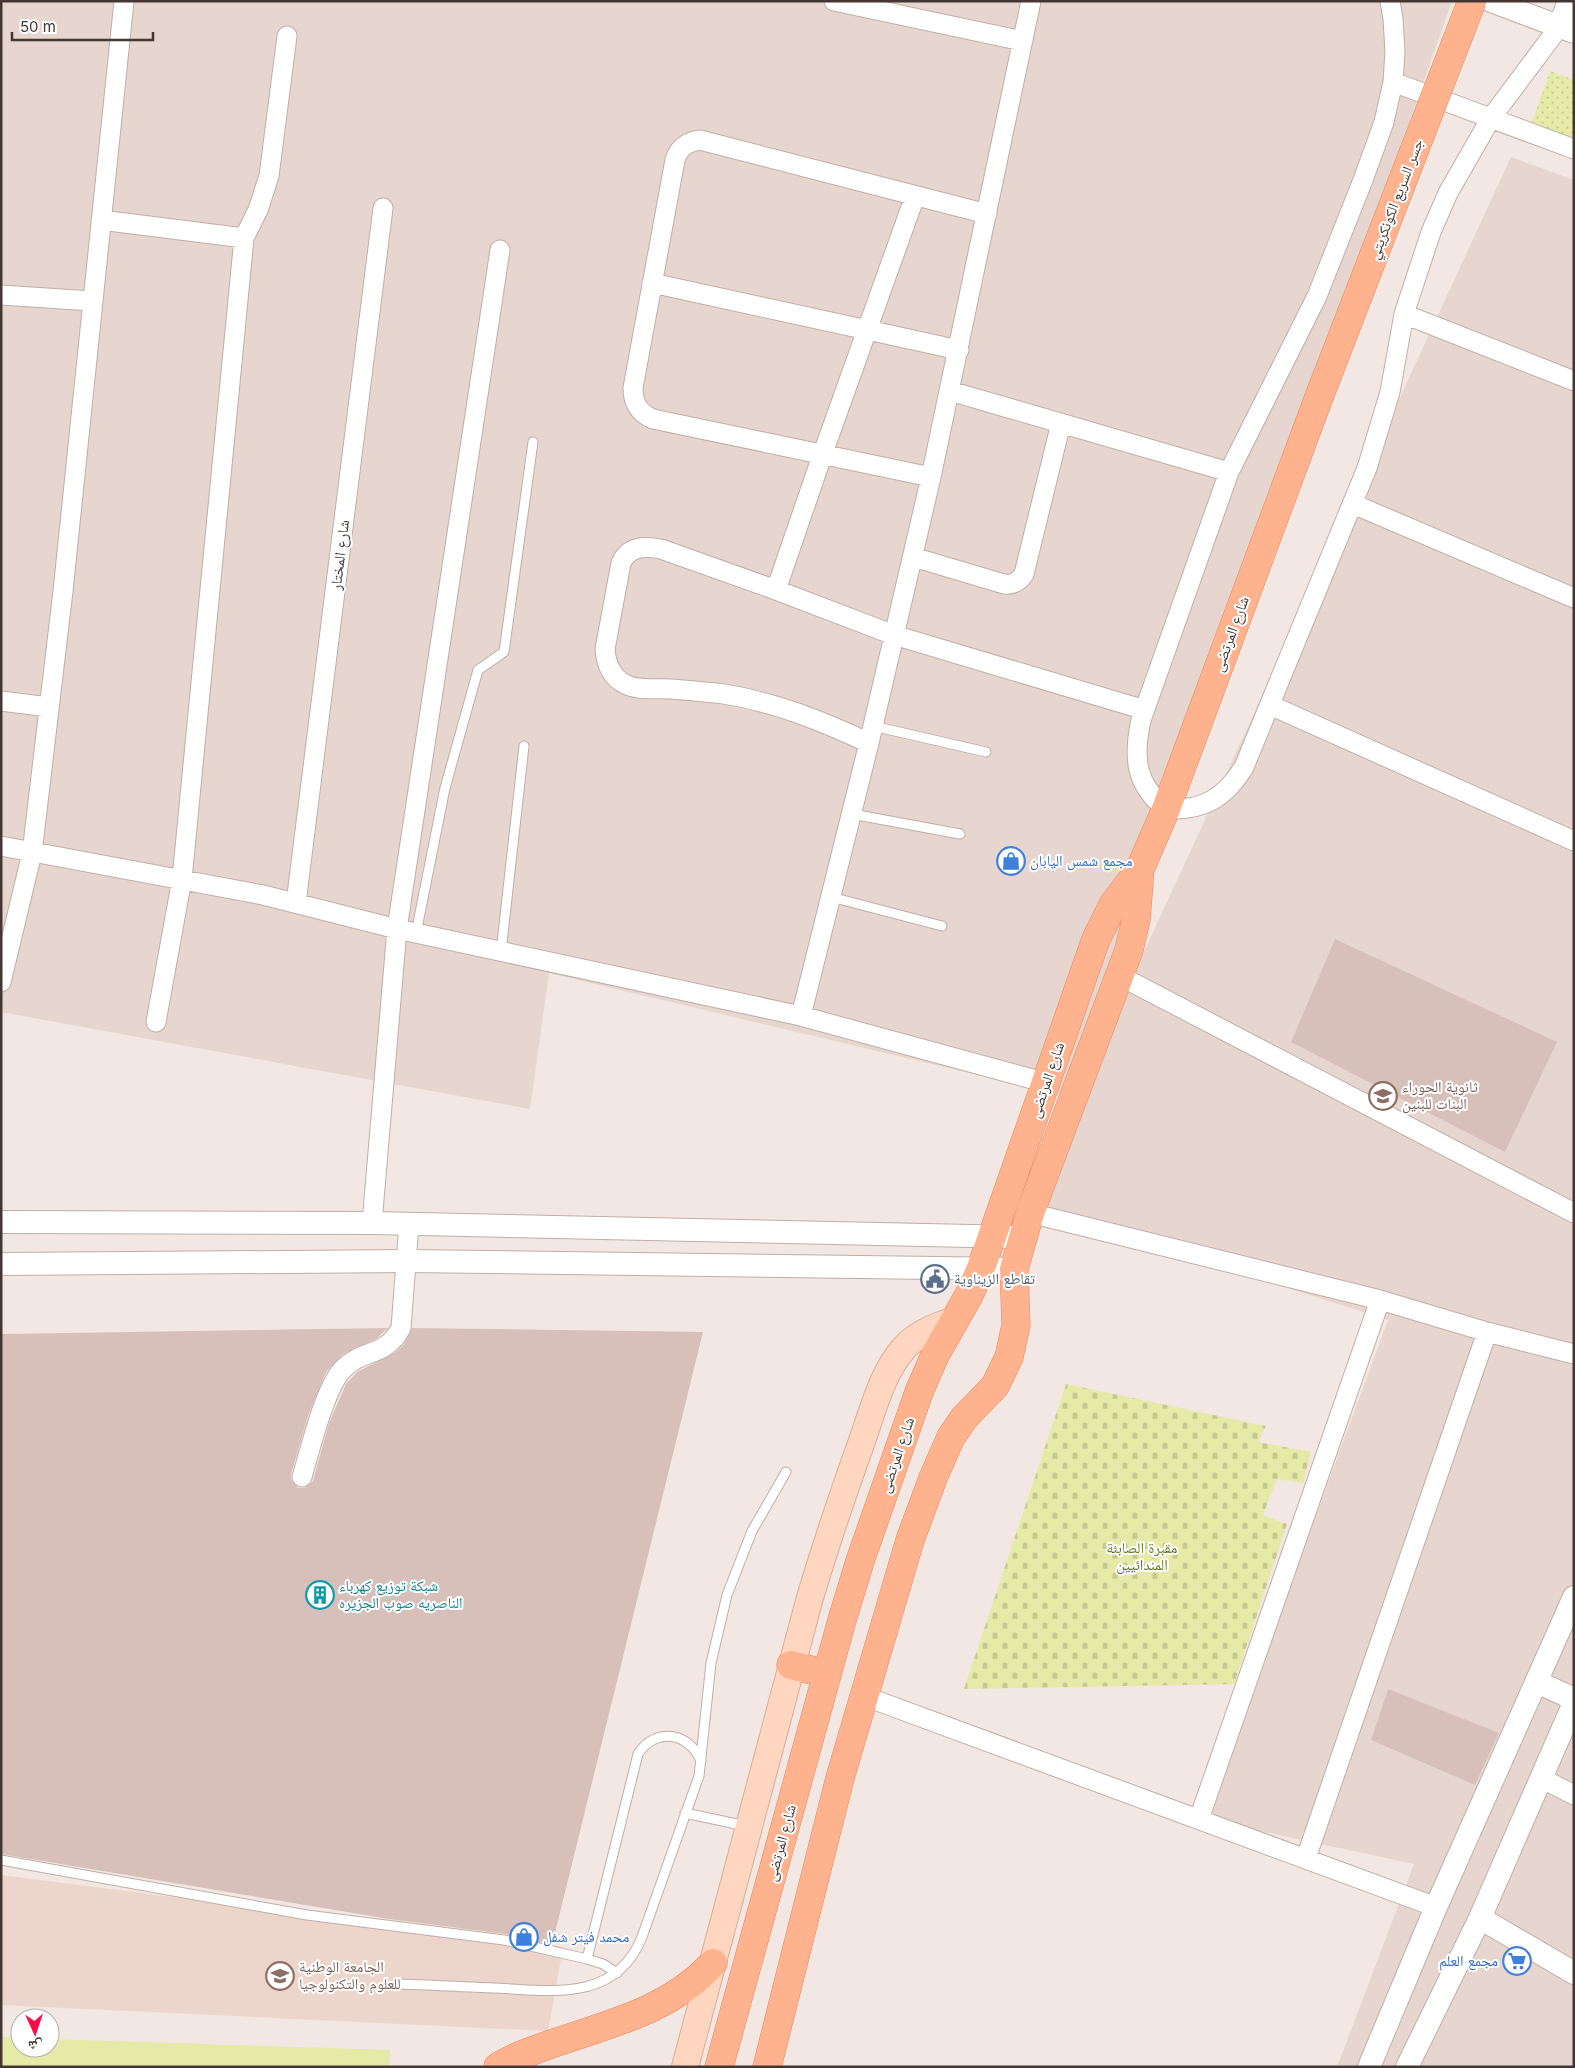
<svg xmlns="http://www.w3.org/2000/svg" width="1575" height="2068" viewBox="0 0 1575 2068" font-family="Inter,'Noto Naskh Arabic',sans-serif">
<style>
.residential{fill:#e6d6cf}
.education{fill:#ecd5ca}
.green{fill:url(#green-dots)}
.cemetery{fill:url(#cemetery-stones)}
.pitch{fill:#e6eaa7}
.building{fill:#d7c0ba}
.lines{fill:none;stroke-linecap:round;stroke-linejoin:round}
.service-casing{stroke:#c1aea7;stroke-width:11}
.minor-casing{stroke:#c1aea7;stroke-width:21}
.tertiary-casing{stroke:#c1aea7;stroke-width:24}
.secondary-casing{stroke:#dcab92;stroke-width:28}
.primary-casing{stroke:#ea8458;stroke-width:29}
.service{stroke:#fff;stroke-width:9}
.minor{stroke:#fff;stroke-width:19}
.tertiary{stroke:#fff;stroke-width:22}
.secondary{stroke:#ffd6bf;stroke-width:26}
.primary{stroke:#ffb28e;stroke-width:28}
.primary-bridge-casing{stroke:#ea8458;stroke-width:29;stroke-linecap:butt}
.primary-bridge{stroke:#ffb28e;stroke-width:28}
.labels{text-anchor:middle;stroke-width:4;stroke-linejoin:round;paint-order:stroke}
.street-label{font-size:15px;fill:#443632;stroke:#fff}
.shop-label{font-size:15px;fill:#366cbe;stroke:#fff;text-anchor:start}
.education-label{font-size:15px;fill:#785e54;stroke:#fff;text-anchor:start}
.service-label{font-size:15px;fill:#4e5e75;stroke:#fff;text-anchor:start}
.park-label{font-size:15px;fill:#657823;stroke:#fff}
.culture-label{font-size:15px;fill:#0d838f;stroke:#fff;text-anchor:start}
</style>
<defs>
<pattern id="green-dots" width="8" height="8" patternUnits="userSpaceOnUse" patternTransform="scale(1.25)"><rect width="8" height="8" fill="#e6eaa7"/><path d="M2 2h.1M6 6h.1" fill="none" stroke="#c6c990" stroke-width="1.8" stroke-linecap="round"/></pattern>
<pattern id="cemetery-stones" width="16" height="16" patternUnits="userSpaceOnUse" patternTransform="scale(1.25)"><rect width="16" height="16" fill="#e6eaa7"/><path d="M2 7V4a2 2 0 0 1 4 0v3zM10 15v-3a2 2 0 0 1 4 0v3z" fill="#c6c990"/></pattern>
</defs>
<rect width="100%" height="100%" fill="#f2e7e2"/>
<!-- residential -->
<path class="residential" d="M1,1H1452L1066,1096L549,973L530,1109L1,1012Z
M1511,157L1574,180V2067H1337L1414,1864L1204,1819L1388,1320L1027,1205Z"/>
<!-- education -->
<path class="education" d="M1,1875L563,1947L548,2031L1,2005Z"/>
<!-- green -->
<path class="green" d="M1550,71L1574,80V139L1532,122Z"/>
<!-- cemetery -->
<path class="cemetery" d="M1066,1384L1266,1426L1258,1442L1311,1452L1303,1483L1277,1479L1263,1515L1287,1524L1234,1684L964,1689Z"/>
<!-- pitch -->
<path class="pitch" d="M1,2037L20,2038V2048H50V2039L390,2050L389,2067H1Z"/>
<!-- building -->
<path class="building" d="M1335,939L1557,1042L1505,1152L1291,1042Z
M388,1328L376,1339L343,1354L326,1372L308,1416L291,1474V1480L298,1488H305L313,1481L329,1423L346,1384L357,1372L396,1352L404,1344L412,1328L703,1332L552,1945L505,1934L389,1919L1,1854V1334Z
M1388,1689L1499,1733L1475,1785L1371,1740Z"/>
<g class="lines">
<defs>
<path id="service" d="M873,726L986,752
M852,814L960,834
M831,897L942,926
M416,933L445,788L478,670L504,652L533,442
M501,952L524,746
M685,1813L746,1826
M1,1860L307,1915L504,1940L587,1959L603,1964L617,1973
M587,1959L638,1754C655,1727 689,1732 701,1761
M400,1984C432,1985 464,1987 496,1988C552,1991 616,2002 642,1937L699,1776L711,1663L727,1595L752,1531L786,1472"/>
<path id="minor" d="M834,1L1023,41
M1390,1L1393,19L1395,51L1393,82L1384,122L1363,180L1317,296L1229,472L1141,720C1133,757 1135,784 1166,809C1203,811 1225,798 1244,767L1367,468L1390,392L1404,314L1431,232L1448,193L1491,118L1559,27
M1393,82L1574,149
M101,220L244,238
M652,283L959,350
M1,295L92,301
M1404,314L1574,381
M950,391L1229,472
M931,477L653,419C639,413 633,404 633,388L675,160C679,147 687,142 700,140L987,214
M1353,504L1574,598
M913,557L1004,584C1013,585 1019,582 1024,574L1061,423
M776,590L823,453L915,196
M1,701L49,707
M1270,705L1574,841
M869,743C822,721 775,702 724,694C706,692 688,690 670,689C655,688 638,691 625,684C611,677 606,663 605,649L621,563C629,546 644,546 661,549L776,590L894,635L1145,710
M1,846L263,895L397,929L801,1016L1047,1083
M296,903L383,208
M1120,976L1574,1213
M1,982L32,853L63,591L124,1
M801,1016L869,743L931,477L1031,1
M156,1022L182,879L244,238L258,210L269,176L287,36
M1030,1213L1380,1300L1487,1332L1574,1354
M372,1223L397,929L500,250
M302,1477C310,1450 325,1387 343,1369C363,1348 385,1358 401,1328L409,1224
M864,1696L1436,1907
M1541,1778L1574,1795
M1199,1819L1380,1300
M1306,1858L1487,1332"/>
<path id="tertiary" d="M1491,1L1574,32
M1559,27L1569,1
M1,1222L372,1223L1022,1237
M1,1264L407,1261L1014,1269
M1537,1682L1574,1699
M1480,1918L1574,1973
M1369,2067L1436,1907L1574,1597
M1407,2067L1480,1918L1574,1703"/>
<path id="secondary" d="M685,2067L809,1601C825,1547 843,1494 862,1441C873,1410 882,1372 905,1347C918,1333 936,1326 955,1320"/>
<path id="primary" d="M791,1665L827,1674
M498,2067C514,2056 533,2051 551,2044C609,2024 671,2010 713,1963
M719,2067L842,1620L860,1561L919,1392L935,1355L969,1295L981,1268L1096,939L1113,905L1140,869L1166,809L1319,397
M767,2067L840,1778L910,1540L933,1478L951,1437L964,1418L995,1386L1009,1357L1016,1325L1014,1269L1030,1213L1129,950L1136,920L1140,869"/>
</defs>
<!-- service casing -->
<use href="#service" class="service-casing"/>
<!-- minor casing -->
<use href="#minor" class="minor-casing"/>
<!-- tertiary casing -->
<use href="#tertiary" class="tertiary-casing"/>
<!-- secondary casing -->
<use href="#secondary" class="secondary-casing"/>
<!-- primary casing -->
<use href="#primary" class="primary-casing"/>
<!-- service -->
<use href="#service" class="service"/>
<!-- minor -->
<use href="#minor" class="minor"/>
<!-- tertiary -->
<use href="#tertiary" class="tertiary"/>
<!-- secondary -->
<use href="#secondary" class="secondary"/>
<!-- primary -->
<use href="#primary" class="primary"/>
<defs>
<path id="primary-bridge" d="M1319,397L1472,1"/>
</defs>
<!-- primary-bridge casing -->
<use href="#primary-bridge" class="primary-bridge-casing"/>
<!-- primary-bridge -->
<use href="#primary-bridge" class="primary-bridge"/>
</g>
<!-- icons -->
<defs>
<symbol id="shop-ring" viewBox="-11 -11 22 22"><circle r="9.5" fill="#fff" stroke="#3f7fe0" stroke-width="1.5"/><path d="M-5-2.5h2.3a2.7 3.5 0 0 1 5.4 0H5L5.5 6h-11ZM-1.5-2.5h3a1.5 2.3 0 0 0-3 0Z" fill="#3f7fe0"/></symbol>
<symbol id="school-ring" viewBox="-11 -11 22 22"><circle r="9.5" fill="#fff" stroke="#8d6e63" stroke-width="1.5"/><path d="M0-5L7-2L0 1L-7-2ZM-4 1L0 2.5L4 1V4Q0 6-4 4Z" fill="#8d6e63"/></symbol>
<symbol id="civic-ring" viewBox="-11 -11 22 22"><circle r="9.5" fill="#fff" stroke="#5c6f8a" stroke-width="1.5"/><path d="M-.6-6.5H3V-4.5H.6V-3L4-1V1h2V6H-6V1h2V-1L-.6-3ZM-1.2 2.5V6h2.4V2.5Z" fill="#5c6f8a"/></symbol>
<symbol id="building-ring" viewBox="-11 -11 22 22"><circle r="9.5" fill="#fff" stroke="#0f9aa8" stroke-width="1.5"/><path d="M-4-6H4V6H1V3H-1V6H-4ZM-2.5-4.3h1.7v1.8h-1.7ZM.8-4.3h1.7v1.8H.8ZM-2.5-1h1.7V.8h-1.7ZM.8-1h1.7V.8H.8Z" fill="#0f9aa8"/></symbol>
<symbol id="supermarket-ring" viewBox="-11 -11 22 22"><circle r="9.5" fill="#fff" stroke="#3f7fe0" stroke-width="1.5"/><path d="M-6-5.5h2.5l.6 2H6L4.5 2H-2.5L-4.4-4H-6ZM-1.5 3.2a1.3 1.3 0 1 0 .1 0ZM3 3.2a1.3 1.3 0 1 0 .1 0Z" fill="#3f7fe0"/></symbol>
<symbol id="university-ring" viewBox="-11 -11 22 22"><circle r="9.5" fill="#fff" stroke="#8d6e63" stroke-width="1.5"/><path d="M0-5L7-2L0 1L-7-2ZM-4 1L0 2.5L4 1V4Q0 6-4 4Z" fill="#8d6e63"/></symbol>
</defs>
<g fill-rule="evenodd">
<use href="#shop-ring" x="995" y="845" width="32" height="32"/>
<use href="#school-ring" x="1367" y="1080" width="32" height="32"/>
<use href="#civic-ring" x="919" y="1263" width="32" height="32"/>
<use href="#building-ring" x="304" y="1579" width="32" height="32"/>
<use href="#shop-ring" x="508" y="1921" width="32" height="32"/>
<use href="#supermarket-ring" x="1501" y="1945" width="32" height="32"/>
<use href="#university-ring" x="264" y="1960" width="32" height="32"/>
</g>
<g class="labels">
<!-- street labels -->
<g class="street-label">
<text transform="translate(1396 199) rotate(-69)" y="5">جسر السريع الكونكريتي</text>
<text transform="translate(340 555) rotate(-83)" y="5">شارع المختار</text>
<text transform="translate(1231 634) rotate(-70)" y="5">شارع المرتضى</text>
<text transform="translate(1047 1080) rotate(-71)" y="5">شارع المرتضى</text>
<text transform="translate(897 1455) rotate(-71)" y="5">شارع المرتضى</text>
<text transform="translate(781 1843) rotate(-75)" y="5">شارع المرتضى</text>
</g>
<!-- shop labels -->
<g class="shop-label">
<text x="1030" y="866">مجمع شمس اليابان</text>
<text x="543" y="1942">محمد فيتر شفل</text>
<text x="1498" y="1966" text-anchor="end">مجمع العلم</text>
</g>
<!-- education labels -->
<g class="education-label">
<text x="1402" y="1092">ثانوية الحوراء<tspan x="1402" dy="17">البنات للبنين</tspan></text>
<text x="299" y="1972">الجامعة الوطنية<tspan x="299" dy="17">للعلوم والتكنولوجيا</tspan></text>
</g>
<!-- service labels -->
<g class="service-label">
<text x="954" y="1284">تقاطع الزيناوية</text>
</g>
<!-- park labels -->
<g class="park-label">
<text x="1142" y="1553">مقبرة الصابئة<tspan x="1142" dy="17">المندائيين</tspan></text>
</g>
<!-- culture labels -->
<g class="culture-label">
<text x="339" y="1591">شبكة توزيع كهرباء<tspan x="339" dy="17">الناصريه صوب الجزيره</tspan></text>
</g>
</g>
<!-- border -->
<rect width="1575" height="2068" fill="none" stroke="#443632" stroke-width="5"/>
<!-- north arrow -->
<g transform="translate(35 2033) rotate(177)"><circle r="24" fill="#ffffff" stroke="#b4afad"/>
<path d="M0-4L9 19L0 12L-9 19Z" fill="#ff0c48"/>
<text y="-8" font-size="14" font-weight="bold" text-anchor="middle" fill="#443632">ش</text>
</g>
<!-- scale -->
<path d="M12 32v8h141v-8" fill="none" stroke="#443632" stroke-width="2.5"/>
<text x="20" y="32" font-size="15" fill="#443632" stroke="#ffffff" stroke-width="4" paint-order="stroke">50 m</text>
</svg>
